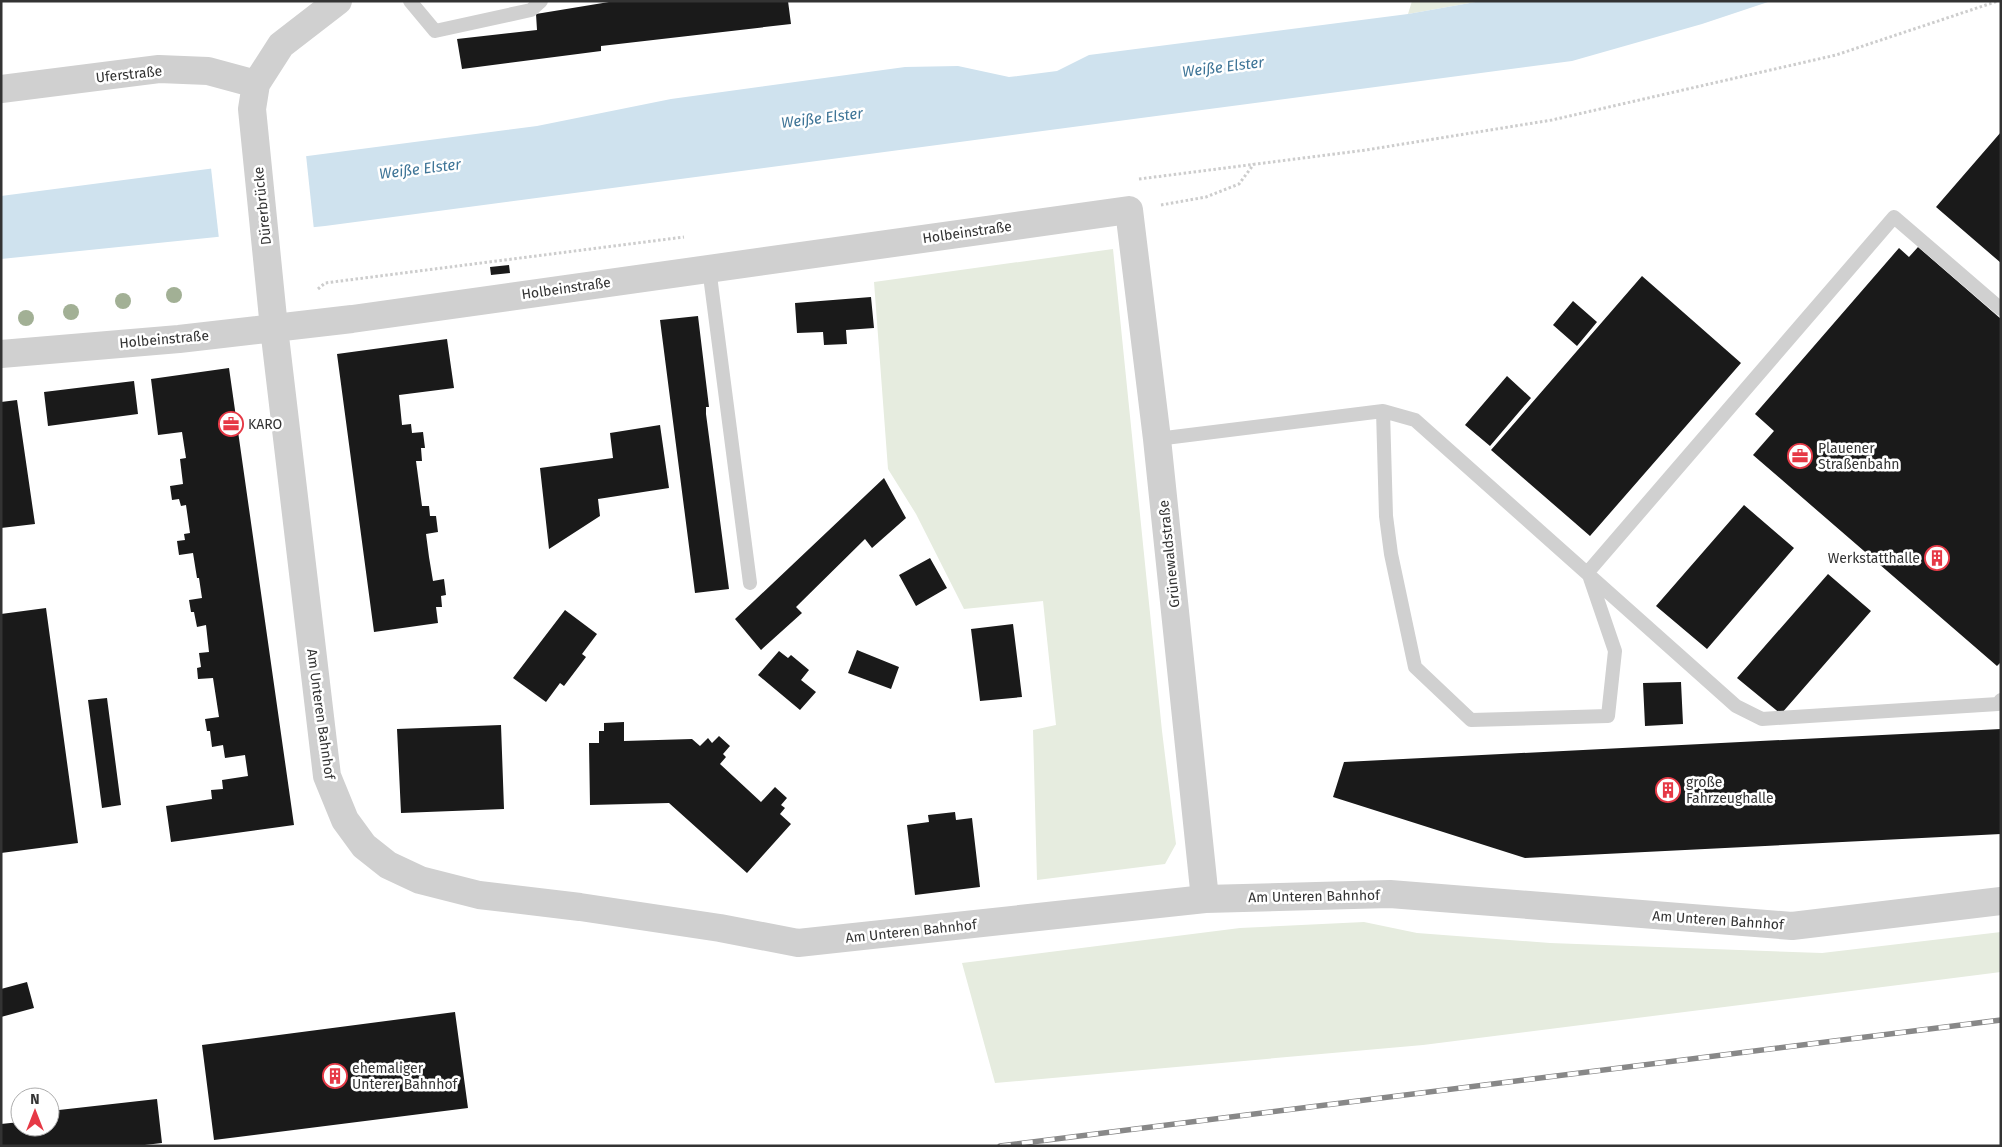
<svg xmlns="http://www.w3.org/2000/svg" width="2002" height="1147" viewBox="0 0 2002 1147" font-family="'Fira Sans',sans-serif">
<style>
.green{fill:#e6ecdf}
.water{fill:#cfe2ee}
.pier{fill:#fff}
.building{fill:#1a1a1a}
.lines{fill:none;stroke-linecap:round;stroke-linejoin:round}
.path{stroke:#cdcdcd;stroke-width:3;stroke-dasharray:2.5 2.5;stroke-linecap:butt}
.service{stroke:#d0d0d0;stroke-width:14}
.minor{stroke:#d0d0d0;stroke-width:28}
.rail-casing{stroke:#888;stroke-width:5.5}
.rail{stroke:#fff;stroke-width:4;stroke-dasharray:11;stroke-linecap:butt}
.tree{fill:#a2b095}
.labels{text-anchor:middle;stroke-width:5;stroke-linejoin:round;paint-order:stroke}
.street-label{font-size:14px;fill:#333;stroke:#fff}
.poi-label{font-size:14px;fill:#333;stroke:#fff;text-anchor:start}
.water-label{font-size:15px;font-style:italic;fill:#3f7597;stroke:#fff}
</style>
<rect width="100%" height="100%" fill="#fff"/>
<!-- green -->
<path class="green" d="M1412,1H1481L1408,14Z
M1113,249L1162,731L1176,844L1165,864L1037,880L1033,730L1056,725L1043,601L964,609L916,514L888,469L874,282Z
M1364,922L1417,933L1550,943L1822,953L2001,932V972L1423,1045L995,1083L962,963L1240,928Z"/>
<!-- water -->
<path class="water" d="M1481,1H1771L1702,24L1572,61L325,226L1,259V196L537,126L671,99L905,67L958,66L1009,77L1057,71L1089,55L1408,14Z"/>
<!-- pier -->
<path class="pier" d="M306,155L314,230L219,239L211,168Z"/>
<!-- building -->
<path class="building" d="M615,1H788L791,24L601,46V51L462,69L457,39L537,30L536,14Z
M2001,132V263L1936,207Z
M1918,247L2001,319V662L1997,666L1753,455L1774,431L1755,414L1899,248L1909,257Z
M509,265L510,273L491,275L490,267Z
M1642,276L1741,363L1590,536L1491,450Z
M871,297L874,328L846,330L847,344L824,345L823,332L797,333L795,303Z
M1573,301L1597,322L1577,346L1553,325Z
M698,316L709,407H706V414L729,589L695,593L660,320Z
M447,339L454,388L399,395L402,425L411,424L412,433L423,432L425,448H421L422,461H416L422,506H429L430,516H436L438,532L426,534L429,557L433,581L444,579L446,595L441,596L442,607H436L438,623L374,632L337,354Z
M229,368L294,825L171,842L166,806L212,799L211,790L223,789L222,780L248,776L245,755L225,758L223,745L212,747L210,731H207L205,719L219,717L213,678L198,679L197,668L201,667L199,653L209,652L206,625L197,627L194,612H191L189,600L202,598L199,578H197L193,553L179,555L177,541L185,540L184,534L190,533L186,505L181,506L179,499L172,500L170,486L183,484L180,459L186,458L182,432L158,435L151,379Z
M1507,376L1531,398L1490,446L1465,425Z
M134,381L138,414L48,426L44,392Z
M17,400L35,524L1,528V402Z
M660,425L669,488L598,499L600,516L549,549L540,468L613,458L610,433Z
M884,478L906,518L872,548L865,539L796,607L802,613L761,650L735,619Z
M1744,505L1794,548L1707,649L1656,606Z
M930,558L947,588L916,606L899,575Z
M1828,574L1871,611L1781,714L1737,678Z
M46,608L78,843L1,853V614Z
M565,610L597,634L582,654L586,657L564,686L560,683L546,702L513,678Z
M1013,624L1022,697L980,701L971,629Z
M857,650L899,667L891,689L848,673Z
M779,651L788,658L791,655L809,670L801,680L816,692L800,710L758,675Z
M1681,682L1683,724L1645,726L1643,683Z
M107,698L121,805L102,808L88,700Z
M624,722V741L692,739L700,746L708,738L712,743L719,736L730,746L723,754L726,757L720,764L761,802L775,787L787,798L781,805L785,808L780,814L791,824L747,873L669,803L590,805L589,743H599V731H604V723Z
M501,725L504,809L401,813L397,729Z
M2001,729V834L1525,858L1333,797L1344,762Z
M955,812L956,820L972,818L980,887L915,895L907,825L929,822L928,815Z
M27,982L34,1008L1,1017V989Z
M455,1012L468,1108L214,1140L202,1045Z
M157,1099L162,1143L136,1146H1V1124L20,1122V1127H50V1111Z"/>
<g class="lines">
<!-- path -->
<path class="path" d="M1139,179L1366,150L1552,120L1836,55L1998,1
M1161,205L1206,197L1239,184L1254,164
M318,289L325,283L684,237"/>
<!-- service -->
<path class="service" d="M410,1L435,31L531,10L541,1
M709,268L750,583
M1383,411L1386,516L1391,554L1415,667L1471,720L1608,716L1615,651L1589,575
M1157,439L1383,411L1415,420L1736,706L1762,719L1998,704L2001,700
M1588,572L1894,217L2001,309"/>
<!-- minor -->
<path class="minor" d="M338,1L281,45L256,84L252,109L274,328L327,776L345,820L364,846L388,865L420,880L479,895L580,907L720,928L798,943L1205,899L1390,894L1792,926L2001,901
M1,89L159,69L208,71L256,84
M1,354L179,339L352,319L1129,210L1157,439L1205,899"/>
<defs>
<path id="rail" d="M1000,1146L2001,1020"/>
</defs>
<!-- rail casing -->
<use href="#rail" class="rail-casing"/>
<!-- rail -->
<use href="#rail" class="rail"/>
</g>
<!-- trees -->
<g class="tree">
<circle cx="174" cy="295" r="8"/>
<circle cx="123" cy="301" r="8"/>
<circle cx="71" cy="312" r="8"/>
<circle cx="26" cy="318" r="8"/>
</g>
<!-- icons -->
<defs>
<symbol id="office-ring" viewBox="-11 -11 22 22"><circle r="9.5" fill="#fff" stroke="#e63946" stroke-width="1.5"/><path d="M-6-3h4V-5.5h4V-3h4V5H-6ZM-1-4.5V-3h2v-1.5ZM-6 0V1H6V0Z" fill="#e63946"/></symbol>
<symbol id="building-ring" viewBox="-11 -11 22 22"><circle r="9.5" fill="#fff" stroke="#e63946" stroke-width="1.5"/><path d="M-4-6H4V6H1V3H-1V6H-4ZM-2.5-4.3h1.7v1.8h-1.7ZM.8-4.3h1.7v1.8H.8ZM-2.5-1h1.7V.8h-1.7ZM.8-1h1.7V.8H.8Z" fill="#e63946"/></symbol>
</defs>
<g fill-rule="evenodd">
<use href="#office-ring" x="217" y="410" width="28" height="28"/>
<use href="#office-ring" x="1786" y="442" width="28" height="28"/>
<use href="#building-ring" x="1923" y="544" width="28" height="28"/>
<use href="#building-ring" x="1654" y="776" width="28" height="28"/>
<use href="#building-ring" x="321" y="1062" width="28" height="28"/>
</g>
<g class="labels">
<!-- street labels -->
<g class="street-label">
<text transform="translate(129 74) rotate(-6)" y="5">Uferstraße</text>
<text transform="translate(262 206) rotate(-96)" y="5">Dürerbrücke</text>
<text transform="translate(967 232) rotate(-8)" y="5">Holbeinstraße</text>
<text transform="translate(566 288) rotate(-8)" y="5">Holbeinstraße</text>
<text transform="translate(164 339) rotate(-5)" y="5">Holbeinstraße</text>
<text transform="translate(1169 554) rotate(-96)" y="5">Grünewaldstraße</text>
<text transform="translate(321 714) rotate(82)" y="5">Am Unteren Bahnhof</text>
<text transform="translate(1314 896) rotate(-1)" y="5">Am Unteren Bahnhof</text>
<text transform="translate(1718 920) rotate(4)" y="5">Am Unteren Bahnhof</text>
<text transform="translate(911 931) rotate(-6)" y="5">Am Unteren Bahnhof</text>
</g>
<!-- poi labels -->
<g class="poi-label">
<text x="248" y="429">KARO</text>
<text x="1818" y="453">Plauener<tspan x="1818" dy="16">Straßenbahn</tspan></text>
<text x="1920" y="563" text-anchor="end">Werkstatthalle</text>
<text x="1686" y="787">große<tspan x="1686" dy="16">Fahrzeughalle</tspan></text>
<text x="352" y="1073">ehemaliger<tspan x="352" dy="16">Unterer Bahnhof</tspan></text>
</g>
<!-- water labels -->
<g class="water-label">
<text transform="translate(1223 67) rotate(-7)" y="5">Weiße Elster</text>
<text transform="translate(822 118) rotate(-7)" y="5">Weiße Elster</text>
<text transform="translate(420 169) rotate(-7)" y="5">Weiße Elster</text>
</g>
</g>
<!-- border -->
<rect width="2002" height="1147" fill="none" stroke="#333333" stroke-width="5"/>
<!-- north arrow -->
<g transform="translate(35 1112)"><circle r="24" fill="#ffffff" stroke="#adadad"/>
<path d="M0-4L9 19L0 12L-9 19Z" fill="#e63946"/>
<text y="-8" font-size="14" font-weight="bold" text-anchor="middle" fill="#333333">N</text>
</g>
</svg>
